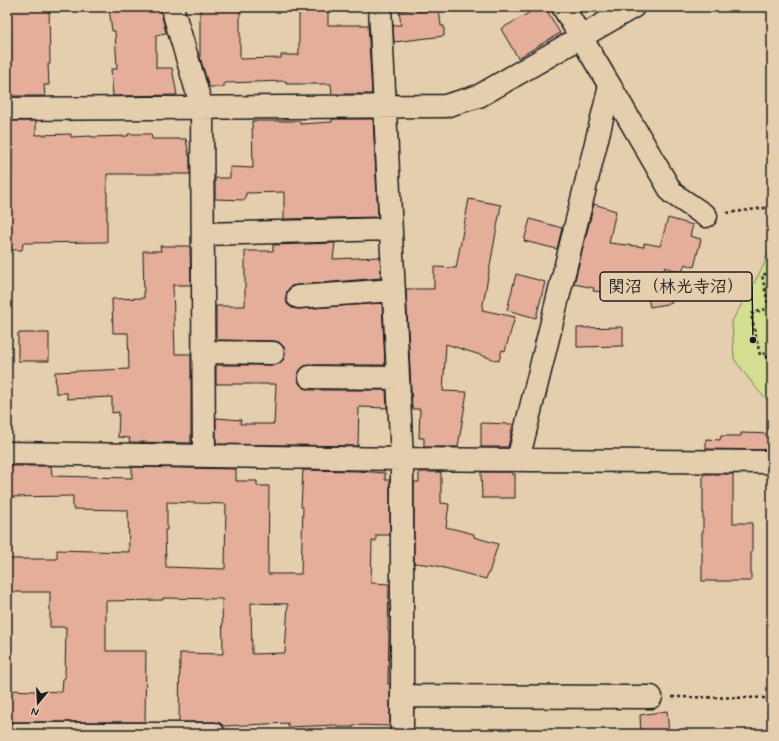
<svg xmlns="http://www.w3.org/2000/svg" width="779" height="741" viewBox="0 0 779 741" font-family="Mynerve,'Klee One',sans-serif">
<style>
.green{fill:#d3de91;stroke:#787d56}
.building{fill:#e5ae9b;stroke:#1c1c1c;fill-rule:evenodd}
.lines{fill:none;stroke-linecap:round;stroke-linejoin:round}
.minor-casing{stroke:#1c1c1c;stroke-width:25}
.path{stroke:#1c1c1c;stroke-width:2.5;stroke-dasharray:3 3;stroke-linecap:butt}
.minor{stroke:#e5ceae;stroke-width:22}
.leader{fill:none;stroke:#1c1c1c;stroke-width:1.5}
.callout-dot{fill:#1c1c1c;stroke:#e5ceae;stroke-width:1.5}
.callout{fill:#e5ceae;stroke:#1c1c1c;stroke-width:1.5}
.callout-label{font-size:17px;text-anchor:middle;font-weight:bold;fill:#1c1c1c}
</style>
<rect width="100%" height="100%" fill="#e5ceae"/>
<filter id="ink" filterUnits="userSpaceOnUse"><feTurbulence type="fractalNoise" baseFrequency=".025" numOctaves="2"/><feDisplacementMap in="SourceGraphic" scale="8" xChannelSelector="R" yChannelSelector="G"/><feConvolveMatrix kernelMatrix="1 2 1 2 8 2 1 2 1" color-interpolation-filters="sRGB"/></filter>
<g filter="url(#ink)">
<!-- green -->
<path class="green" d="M772,242V405L755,387L734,359L732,321L763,267Z"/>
<!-- building -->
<path class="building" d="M10,7H49L50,64H48L49,85H44L45,96H7V67H12Z
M118,7H153V9L160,8L166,33L156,35V68H172L177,95L113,96L111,69H117L115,31H112L109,8Z
M200,7H240V59L281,58V55H299V7H328V25H368L372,94H332L331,84H286V81L224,83V87H209L200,57Z
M539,7H545L560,33L518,58L501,29Z
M417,9V12L439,9L441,26H444V36L394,42L393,25H401L399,11Z
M332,119H373L378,217L284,219V192L246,193L245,200L215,199V178H230V167L253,168L252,121H300V124L332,122Z
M7,121H36V135L71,134V137L91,136V137L128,136V134H151L152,139H186L189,156H190V174H107V242L23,243L22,250H7V202L9,189V177H12V145H7Z
M469,199L501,205L482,310L515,317L505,351L502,350L499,361L446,344L443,391L467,392L458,447H424V438H419L420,409H412L406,289H434V267L456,268Z
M594,204L616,211L609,243L644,247V243L660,246L668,218L693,225L690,236L701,239L694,267L685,264L682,272L664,267L672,303L650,307L646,289L614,285L613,293L593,291L594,288L574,284Z
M530,219L562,228L557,249L524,241Z
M335,243L333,259L380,257L381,278L297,285L291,286L287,291L286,298L287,304L292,308L299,309L382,303L385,365H310L304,366L299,371L298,377L299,383L303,388L310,390H386L387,408L359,407L358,446L216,444V418L241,420L240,424H274L276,384H216V365H273L279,364L284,359L285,354L284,347L279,342L274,341L216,340V306H245V251H273V245Z
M160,246H189V247H190L191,285H173L175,354H191V443L129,442L130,438L118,437L119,412L112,413V397L67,399V393H56L55,372L129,369L128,333H113L112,299L144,298L143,251H161Z
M516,274L545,282L536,318L507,310Z
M623,327V346L577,347V328Z
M18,333H49V361H18Z
M481,423L513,424L508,447H481Z
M741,433L772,434V450L706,449V439L720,440L721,436H741Z
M7,466H51L52,476L132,478V467L236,469V481H257V486H269L268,574H301L303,507H301L303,470L358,471L385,473V480H390V535H376V541H372L371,583L389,584L388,631H389L388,684H390V726L354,725V727H337V725L288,727V723L224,726L220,723L214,722H179L180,653L223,654L222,599L163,598V600L106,601V651H146L145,722H7V690L62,692L63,678H65L66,627H50V592H7V559H57V550L129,552L128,510L73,509V496L7,497ZM167,502L226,504L225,569L166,567L165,530H167ZM251,603L288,604L285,653L252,654Z
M419,472H441V503L449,504L446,527L474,534V537L498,544L489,573H488L486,579L433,565L414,563V482H419Z
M481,472H512V474H515V498H482Z
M703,474H733V523H752V553H751V581H702V532H703Z
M667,711L669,734H641L640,715Z"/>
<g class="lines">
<defs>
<path id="minor" d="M172,7L202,108L204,455
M380,7L402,459V734
M610,86L672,193L706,216
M7,109L445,106L479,96L633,7
M203,234L391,229
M298,297L394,290
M203,352L273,353
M310,377L398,378
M7,453L402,459L772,462
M518,460L610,86L563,7
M402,696L651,697
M7,734H214"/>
</defs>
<!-- minor casing -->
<use href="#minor" class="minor-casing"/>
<!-- path -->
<path class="path" d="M727,213L772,207
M772,272L762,275L769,308L751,314L760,355L766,353L772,372
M672,697L772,698"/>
<!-- minor -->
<use href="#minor" class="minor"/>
</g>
</g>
<!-- callouts -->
<path class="leader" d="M753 340L752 286"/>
<circle class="callout-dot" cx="753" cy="340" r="4"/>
<rect class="callout" x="600" y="272" width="152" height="29" rx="4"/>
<g class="callout-label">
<text x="676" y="292">関沼（林光寺沼）</text>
</g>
<!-- margin -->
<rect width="779" height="741" fill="none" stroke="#e5ceae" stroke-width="24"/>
<rect x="12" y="12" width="755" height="717" fill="none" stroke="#1c1c1c" stroke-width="1.5" filter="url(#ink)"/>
<!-- north arrow -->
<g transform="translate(38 703) rotate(198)" stroke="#e5ceae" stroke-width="3" paint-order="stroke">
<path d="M0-3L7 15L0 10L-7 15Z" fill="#1c1c1c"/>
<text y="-6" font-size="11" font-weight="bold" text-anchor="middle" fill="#1c1c1c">N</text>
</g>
</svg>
